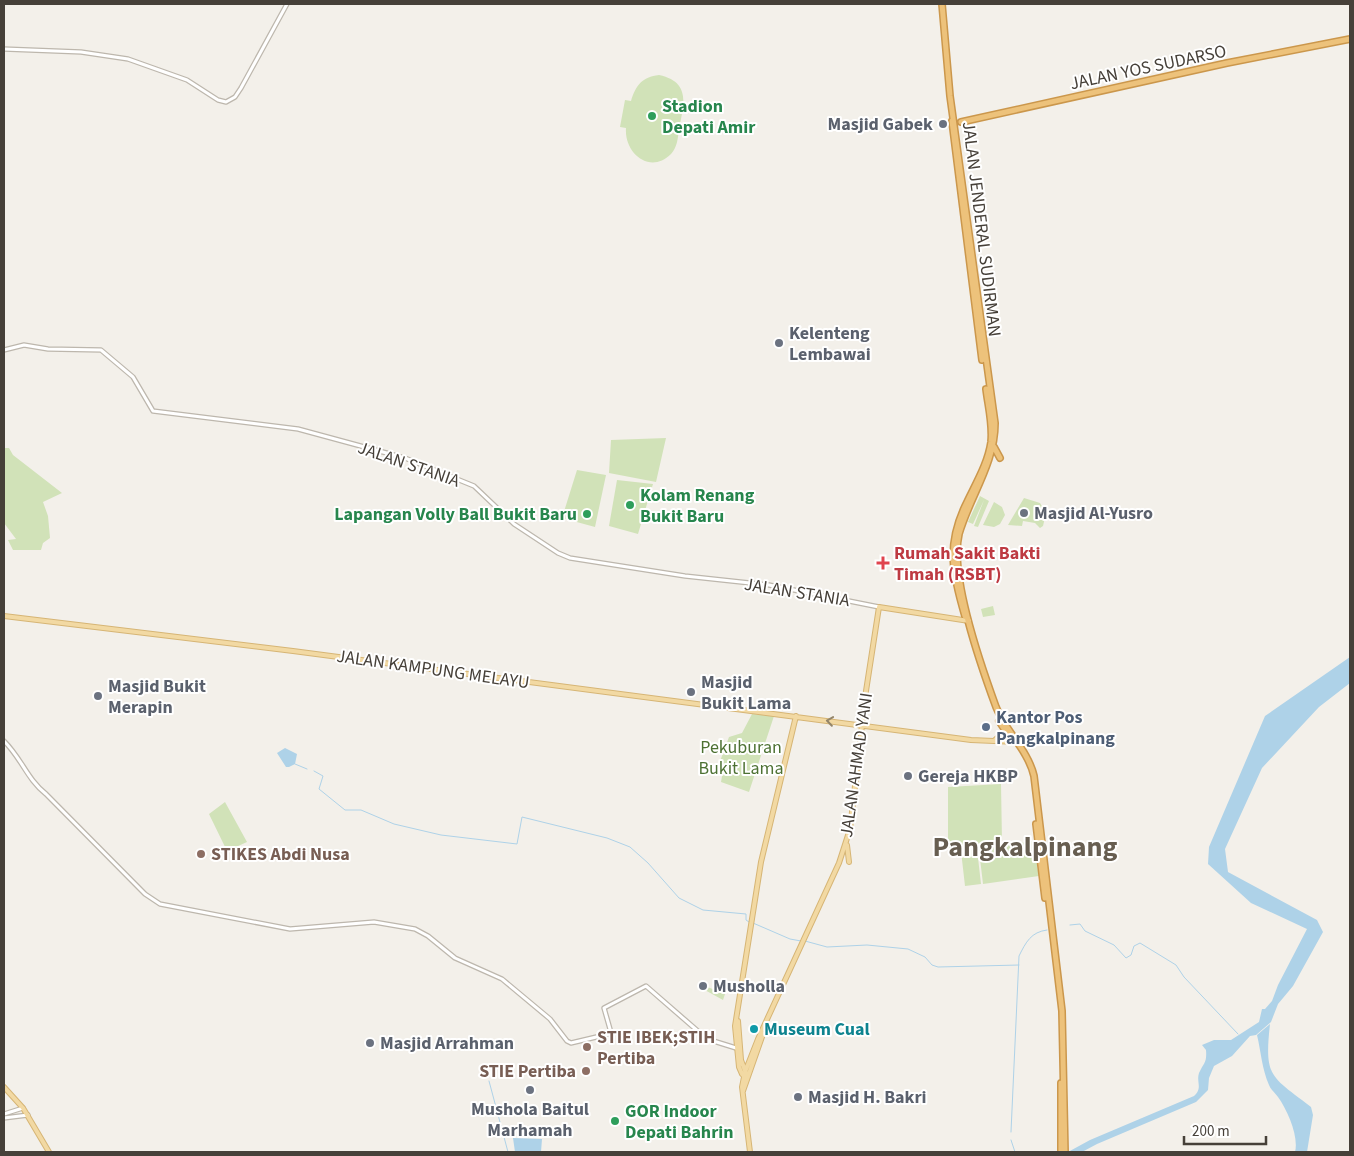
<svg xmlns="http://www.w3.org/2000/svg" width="1354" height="1156" viewBox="0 0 1354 1156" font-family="'Source Sans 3',sans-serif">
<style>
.green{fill:#d1e2b8}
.water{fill:#aed2e8}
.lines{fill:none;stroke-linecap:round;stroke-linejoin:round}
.stream{stroke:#aed2e8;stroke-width:1}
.minor-casing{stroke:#bdb7ad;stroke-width:5.5}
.major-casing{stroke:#d6b575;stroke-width:6}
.highway-casing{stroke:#cb974c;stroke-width:8}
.minor{stroke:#fff;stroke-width:3}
.major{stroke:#f2d9a3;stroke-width:4}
.highway{stroke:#edc27b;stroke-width:5}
.oneway{stroke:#938569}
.leisure-dot{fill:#2e9e5b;stroke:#fff;stroke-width:2}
.worship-dot{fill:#6b7280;stroke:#fff;stroke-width:2}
.health-dot{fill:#e0444e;stroke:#fff;stroke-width:2}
.service-dot{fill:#5c6f8a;stroke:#fff;stroke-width:2}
.education-dot{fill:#8d6e63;stroke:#fff;stroke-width:2}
.culture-dot{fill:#0f9aa8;stroke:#fff;stroke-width:2}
.labels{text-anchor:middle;stroke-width:4;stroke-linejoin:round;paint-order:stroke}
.street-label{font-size:18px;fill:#464039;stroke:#fff}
.leisure-label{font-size:18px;font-weight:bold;fill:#27864d;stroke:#fff;text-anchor:start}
.worship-label{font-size:18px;font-weight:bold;fill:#5b616d;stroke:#fff;text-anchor:start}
.health-label{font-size:18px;font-weight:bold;fill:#be3a42;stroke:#fff;text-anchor:start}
.service-label{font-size:18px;font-weight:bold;fill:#4e5e75;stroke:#fff;text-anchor:start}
.park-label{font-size:18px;fill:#4d7133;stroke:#fff}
.education-label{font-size:18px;font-weight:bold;fill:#785e54;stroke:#fff;text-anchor:start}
.culture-label{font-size:18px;font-weight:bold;fill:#0d838f;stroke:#fff;text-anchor:start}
.town-label{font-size:28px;font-weight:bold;fill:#675e51;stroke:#fff}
</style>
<rect width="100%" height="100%" fill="#f3f0ea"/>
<!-- green -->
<path class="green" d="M659,75C691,82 684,104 679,129C678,138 677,148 671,154C650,175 624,153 626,128L620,127L625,100L631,101C636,85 642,77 659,75Z
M666,438L656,482L609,473L611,440Z
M4,448H9L13,455L62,493L43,502L48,516L50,538L43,543L41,550H13L8,540L16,539L4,523Z
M577,470L606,475L595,527L562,518Z
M617,480L653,484L638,534L609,526Z
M980,496L989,501L978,527L974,526L984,500L973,524L968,522Z
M1024,498L1040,503L1046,513L1043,526L1040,528L1035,523L1023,521L1022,526L1008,525Z
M994,502L1002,507L1005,515L1000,524L994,527L983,525Z
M993,606L995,615L983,617L981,609Z
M752,714L774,716L749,792L721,782L724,765L719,764L729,737L742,733Z
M1001,784L1002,842L948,848V787Z
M225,802L247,842L227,851L209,814Z
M1033,841L1039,876L983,884L979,850Z
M977,849L981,884L965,886L961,851Z
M705,986L725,994L723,1000L703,989Z"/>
<!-- water -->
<path class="water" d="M1350,657V683L1319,707L1262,768L1225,849L1228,872L1317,920L1323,932L1293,986L1278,1004L1271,1022L1256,1035L1250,1036L1232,1056L1214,1066L1209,1078L1208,1090L1196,1102L1097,1144L1082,1152H1068L1090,1140L1194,1096C1203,1088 1196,1082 1199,1073C1204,1062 1207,1063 1206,1050L1202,1045L1214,1040H1231L1259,1022L1262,1009H1265L1272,1001L1278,985L1307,929L1251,903L1208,864L1209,847L1265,716Z
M285,748L297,754L295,764L289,767H286L277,753Z
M1270,1024C1264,1078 1271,1076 1311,1107L1313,1115L1307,1152H1295C1299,1137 1288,1111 1278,1097C1275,1093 1271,1090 1269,1085C1262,1069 1261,1052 1257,1035Z
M513,1138L542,1139L541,1152H515Z"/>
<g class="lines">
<!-- stream -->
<path class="stream" d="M295,764L307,769
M314,771L323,776L319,789L345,810H361L394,824L441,835L517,844L522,817L607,838L630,847L648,863L679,898L703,910L746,914V920L749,922
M753,923L790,939L801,941
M1070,925L1080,924L1085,931L1114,945L1126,958L1131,955L1134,946L1140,943L1176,965L1184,977L1238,1034
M805,941L827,947L867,945L908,949L925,957L932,965L938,967L1019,965
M489,1081L508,1152
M1011,1132L1019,956C1026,942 1031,932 1047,930
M1011,1140L1015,1152"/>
<defs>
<path id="minor" d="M4,49L81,52L128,59L187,80L218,100L226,102L235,97L241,88L287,4
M4,350L24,345L48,349L101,350L133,377L153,411L298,429L405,458L474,486L514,524L558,553L570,558L685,576L769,585L879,607
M4,741C22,759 27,779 46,794L145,894L160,904L290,929L374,922L415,929L428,936L455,958L502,979L550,1019L567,1041L571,1043L609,1034L610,1029L604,1008L646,986L707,1039L736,1048
M4,1114L23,1108
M4,1118L28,1115"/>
<path id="major" d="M4,616L293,651L971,740L1017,742
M995,740L1005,731
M847,845L849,862
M738,1021L741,1060L746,1073
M747,1079L742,1074L739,1067L735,1026L761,862L796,716
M4,1087L23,1108L49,1152
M743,1091L763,1034
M750,1152L742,1087L745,1072L758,1039L839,863L850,829L866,691L879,607L969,621"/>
<path id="highway" d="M942,4L950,96L995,423C995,464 970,496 959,534C949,576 981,666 996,707C1006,732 1028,750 1034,776L1062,1011L1065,1152
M952,121L982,360
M961,122L1227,63L1350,39
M994,447L1000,458
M965,616C952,572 946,544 967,502C976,483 988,463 991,442C993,424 988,406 986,389
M999,721L1011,739
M1036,824L1045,898
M1061,1083V1152"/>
</defs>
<!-- minor casing -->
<use href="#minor" class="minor-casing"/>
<!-- major casing -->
<use href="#major" class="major-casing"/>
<!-- highway casing -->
<use href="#highway" class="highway-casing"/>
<!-- minor -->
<use href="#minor" class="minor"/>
<!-- major -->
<use href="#major" class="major"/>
<!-- highway -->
<use href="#highway" class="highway"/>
</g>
<!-- one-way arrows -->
<defs><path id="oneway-chevron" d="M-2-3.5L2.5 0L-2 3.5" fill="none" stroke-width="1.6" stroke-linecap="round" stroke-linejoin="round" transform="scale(1.25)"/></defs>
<use class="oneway" href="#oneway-chevron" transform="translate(830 721) rotate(-172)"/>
<!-- markers -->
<g class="leisure-dot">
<circle cx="652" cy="116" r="5"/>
<circle cx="630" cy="505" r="5"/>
<circle cx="587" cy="514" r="5"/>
<circle cx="615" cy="1121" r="5"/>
</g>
<g class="worship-dot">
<circle cx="943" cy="124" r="5"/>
<circle cx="779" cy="343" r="5"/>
<circle cx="1024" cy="513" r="5"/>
<circle cx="691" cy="692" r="5"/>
<circle cx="98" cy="696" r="5"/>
<circle cx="908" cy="776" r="5"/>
<circle cx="703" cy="986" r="5"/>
<circle cx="370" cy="1043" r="5"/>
<circle cx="530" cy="1090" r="5"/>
<circle cx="798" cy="1097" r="5"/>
</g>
<path class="health-dot" d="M880.5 555.5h5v5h5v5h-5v5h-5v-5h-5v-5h5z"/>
<circle class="service-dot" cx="986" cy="727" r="5"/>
<g class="education-dot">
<circle cx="201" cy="854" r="5"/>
<circle cx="587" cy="1047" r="5"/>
<circle cx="586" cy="1071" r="5"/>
</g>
<circle class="culture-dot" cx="754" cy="1029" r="5"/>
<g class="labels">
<!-- street labels -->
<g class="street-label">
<text transform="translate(1148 67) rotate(-12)" y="6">JALAN YOS SUDARSO</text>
<text transform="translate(982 229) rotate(83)" y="6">JALAN JENDERAL SUDIRMAN</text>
<text transform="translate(409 464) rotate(19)" y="6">JALAN STANIA</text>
<text transform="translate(797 592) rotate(9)" y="6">JALAN STANIA</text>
<text transform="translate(433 669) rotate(8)" y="6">JALAN KAMPUNG MELAYU</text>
<text transform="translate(856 765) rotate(-82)" y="6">JALAN AHMAD YANI</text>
</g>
<!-- leisure labels -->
<g class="leisure-label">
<text x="662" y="112">Stadion<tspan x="662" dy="21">Depati Amir</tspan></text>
<text x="640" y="501">Kolam Renang<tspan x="640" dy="21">Bukit Baru</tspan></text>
<text x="577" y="520" text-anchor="end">Lapangan Volly Ball Bukit Baru</text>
<text x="625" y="1117">GOR Indoor<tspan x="625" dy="21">Depati Bahrin</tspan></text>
</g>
<!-- worship labels -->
<g class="worship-label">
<text x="933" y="130" text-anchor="end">Masjid Gabek</text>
<text x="789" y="339">Kelenteng<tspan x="789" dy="21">Lembawai</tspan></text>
<text x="1034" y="519">Masjid Al-Yusro</text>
<text x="701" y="688">Masjid<tspan x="701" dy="21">Bukit Lama</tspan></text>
<text x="108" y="692">Masjid Bukit<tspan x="108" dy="21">Merapin</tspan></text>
<text x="918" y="782">Gereja HKBP</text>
<text x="713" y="992">Musholla</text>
<text x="380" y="1049">Masjid Arrahman</text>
<text x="808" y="1103">Masjid H. Bakri</text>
<text x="530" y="1115" text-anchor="middle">Mushola Baitul<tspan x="530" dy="21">Marhamah</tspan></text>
</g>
<!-- health labels -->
<g class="health-label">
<text x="894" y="559">Rumah Sakit Bakti<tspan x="894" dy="21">Timah (RSBT)</tspan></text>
</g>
<!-- service labels -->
<g class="service-label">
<text x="996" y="723">Kantor Pos<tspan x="996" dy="21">Pangkalpinang</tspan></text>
</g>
<!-- park labels -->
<g class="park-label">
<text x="741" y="753">Pekuburan<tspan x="741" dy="21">Bukit Lama</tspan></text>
</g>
<!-- education labels -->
<g class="education-label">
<text x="211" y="860">STIKES Abdi Nusa</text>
<text x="597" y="1043">STIE IBEK;STIH<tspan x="597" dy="21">Pertiba</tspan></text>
<text x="576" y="1077" text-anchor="end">STIE Pertiba</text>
</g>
<!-- culture labels -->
<g class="culture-label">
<text x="764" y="1035">Museum Cual</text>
</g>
<!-- town labels -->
<g class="town-label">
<text x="1025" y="856">Pangkalpinang</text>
</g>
</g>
<!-- border -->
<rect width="1354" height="1156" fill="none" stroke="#464039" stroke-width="10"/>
<!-- scale -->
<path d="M1184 1136v8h82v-8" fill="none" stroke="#464039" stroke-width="2.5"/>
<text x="1192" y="1136" font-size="15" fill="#464039" stroke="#ffffff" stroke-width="4" paint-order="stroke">200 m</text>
</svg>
